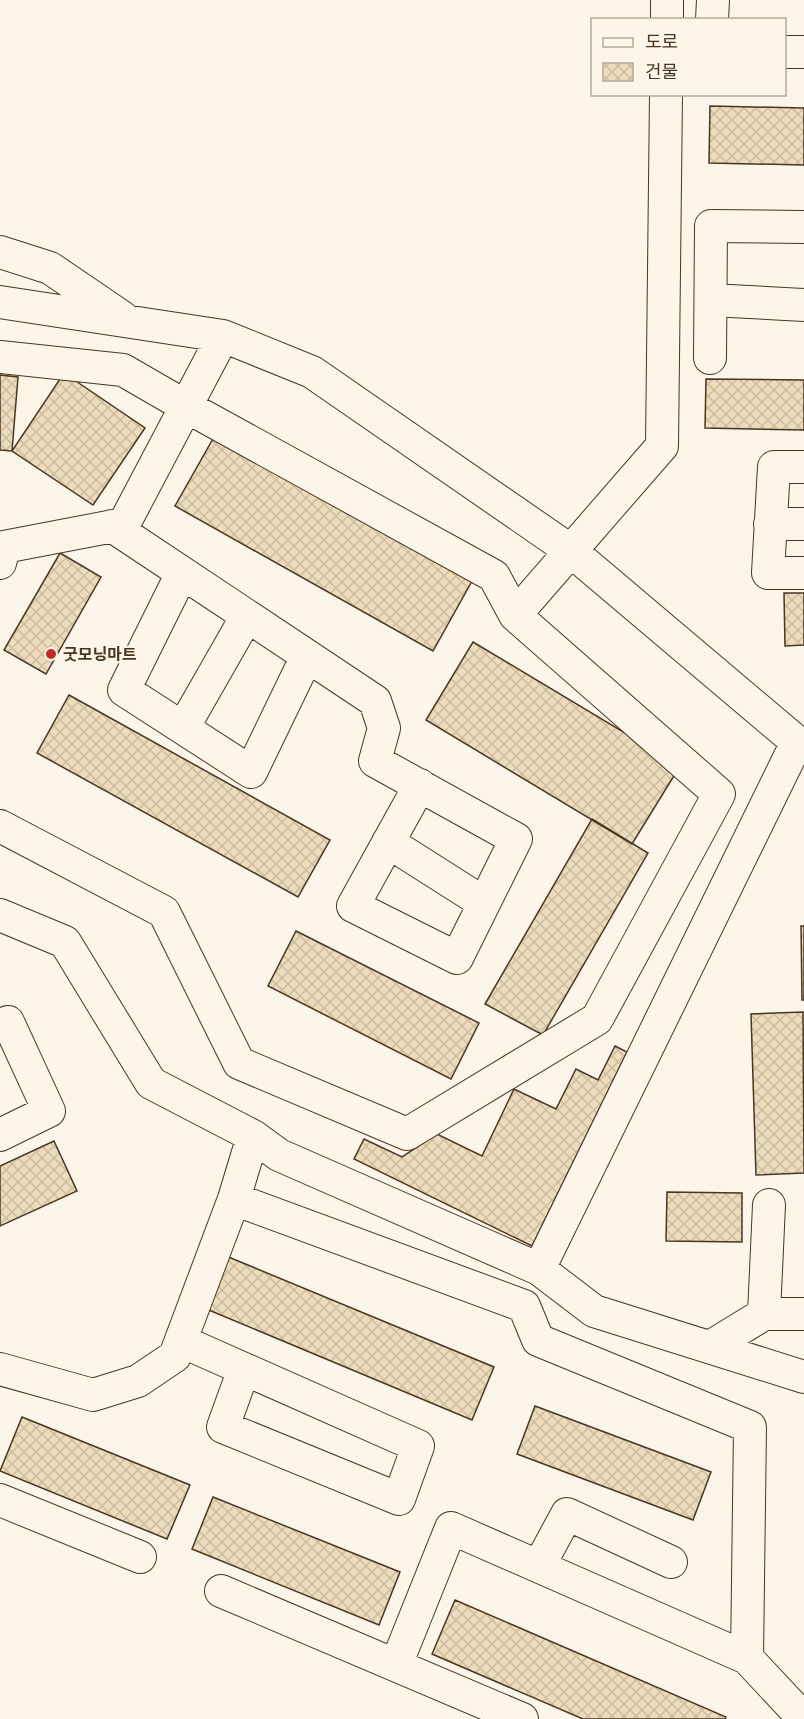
<svg xmlns="http://www.w3.org/2000/svg" width="804" height="1719" viewBox="0 0 804 1719" font-family="'PT Serif','Noto Sans KR',serif">
<style>
.building{fill:url(#building-cross-hatch);stroke:#4a3520;stroke-width:1.5}
.lines{fill:none;stroke-linecap:round;stroke-linejoin:round}
.minor-casing{stroke:#4a3520;stroke-width:34}
.minor{stroke:#fbf6e9;stroke-width:32}
.poi-dot{fill:#c62828;stroke:#fbf6e9;stroke-width:2}
.labels{text-anchor:middle;stroke-width:4.5;stroke-linejoin:round;paint-order:stroke}
.poi-label{font-size:16px;font-weight:bold;fill:#4a3520;stroke:#fbf6e9;text-anchor:start}
</style>
<defs>
<pattern id="building-cross-hatch" width="8" height="8" patternUnits="userSpaceOnUse" patternTransform="scale(1.5)"><rect width="8" height="8" fill="#ecdcbc"/><path d="M0 0l8 8M0 8l8-8" fill="none" stroke="#ccbda1"/></pattern>
</defs>
<rect width="100%" height="100%" fill="#fbf6e9"/>
<!-- building -->
<path class="building" d="M710,106L804,108V165L709,163Z
M64,373L145,428L93,505L12,451Z
M0,375L18,377L12,451L0,450Z
M706,379L804,380V430L705,428Z
M214,437L472,581L433,651L175,506Z
M60,553L101,577L46,674L4,650Z
M784,593H804V645L785,646Z
M473,642L680,766L632,844L426,720Z
M69,695L330,840L298,897L37,753Z
M592,819L648,853L543,1035L485,1004Z
M801,926H804V1000H802Z
M296,931L479,1023L451,1079L268,986Z
M803,1012L804,1173L756,1175L751,1014Z
M615,1046L627,1052L532,1246L354,1159L364,1139L402,1157L437,1134L482,1156L514,1089L556,1109L576,1069L598,1080Z
M54,1141L77,1191L0,1226V1166Z
M667,1192L742,1193V1242L666,1241Z
M226,1256L494,1367L472,1420L204,1308Z
M535,1406L711,1472L693,1520L517,1454Z
M22,1417L190,1485L167,1539L0,1471Z
M213,1497L400,1572L379,1625L192,1549Z
M455,1600L726,1717L725,1719H583L432,1654Z"/>
<g class="lines">
<defs>
<path id="minor" d="M667,20V0
M712,20L713,0
M784,52H804
M0,252L50,268L122,317
M711,300L804,305
M0,302L223,336L312,372L571,551L804,748
M0,357L123,370L187,407L494,576L515,615L719,794L597,1019L407,1134L239,1063L164,912L0,826
M710,358L711,226L804,227
M804,467H774L768,573H804
M770,524H804
M112,526L375,701L384,728L375,761L516,839L457,958L353,906L420,785
M0,563L4,547L124,524L223,336
M182,573L124,690L251,772L307,656
M515,615L662,446L666,94
M183,728L247,616
M388,842L484,903
M0,915L65,942L151,1083L253,1136L279,1155L539,1269L594,1311L804,1377
M0,1026L8,1022L49,1111L0,1135
M234,1199L524,1306L538,1340L750,1427L747,1658
M539,1269L797,742
M764,1314H804
M181,1341L418,1446L399,1499L223,1427L244,1369
M710,1347L764,1314L769,1205
M0,1369L93,1395L138,1381L175,1356L234,1199L253,1136
M0,1500L140,1557
M539,1566L567,1514L671,1562
M221,1591L522,1719
M396,1665L451,1528L747,1658L804,1719"/>
</defs>
<!-- minor casing -->
<use href="#minor" class="minor-casing"/>
<!-- minor -->
<use href="#minor" class="minor"/>
</g>
<!-- markers -->
<circle class="poi-dot" cx="51" cy="654" r="6"/>
<g class="labels">
<!-- poi labels -->
<g class="poi-label">
<text x="63" y="660">굿모닝마트</text>
</g>
</g>
<!-- legend -->
<rect x="591" y="18" width="195" height="78" fill="#fbf6e9" stroke="#b4a999" stroke-width="1.5"/>
<rect x="603" y="38" width="30" height="9" fill="#fbf6e9" stroke="#b4a999" stroke-width="1.5"/>
<text x="645" y="48" font-size="18" fill="#4a3520">도로</text>
<rect x="603" y="63" width="30" height="18" fill="url(#building-cross-hatch)" stroke="#b4a999" stroke-width="1.5"/>
<text x="645" y="78" font-size="18" fill="#4a3520">건물</text>
</svg>
